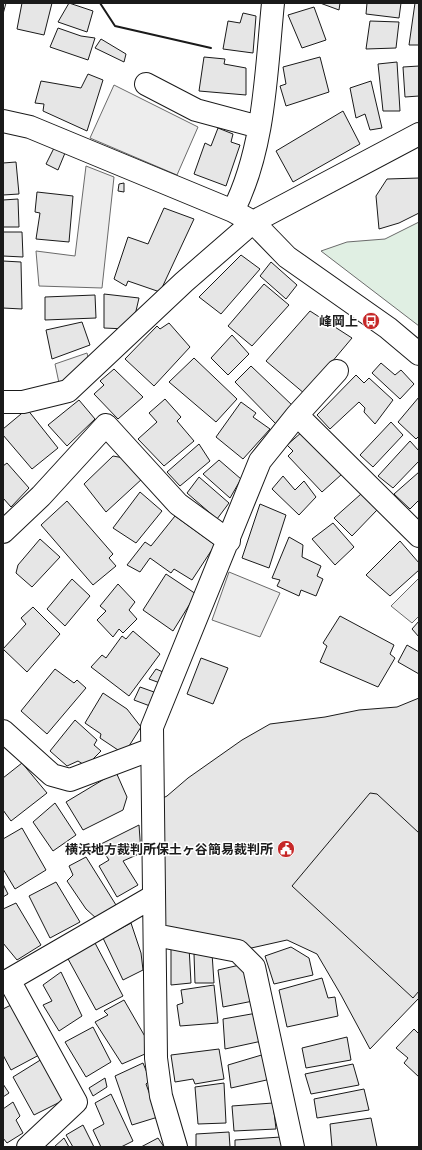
<svg xmlns="http://www.w3.org/2000/svg" width="422" height="1150" viewBox="0 0 422 1150" font-family="'Sofia Sans Condensed','Noto Sans JP',sans-serif">
<style>
.green{fill:#e0efe3;stroke:#6a6a6a}
.parking{fill:#ededed;stroke:#6a6a6a}
.building{fill:#e6e6e6;stroke:#1a1a1a}
.lines{fill:none;stroke-linecap:round;stroke-linejoin:round}
.minor-casing{stroke:#1a1a1a;stroke-width:24}
.minor{stroke:#fff;stroke-width:22}
.wall{stroke:#1a1a1a;stroke-width:2}
.labels{text-anchor:middle;stroke-width:3;stroke-linejoin:round;paint-order:stroke}
.poi-label{font-size:13px;font-weight:bold;fill:#1a1a1a;stroke:#fff;text-anchor:end}
</style>
<rect width="100%" height="100%" fill="#fff"/>
<!-- green -->
<path class="green" d="M419,222V326L321,251L347,242L385,239Z"/>
<!-- parking -->
<path class="parking" d="M114,85L198,127L177,175L90,138Z
M86,166L114,177L102,288L39,286L36,251L75,256Z
M87,353L90,365L59,383L55,364Z
M229,572L280,593L260,637L212,620Z
M419,578V616L412,623L391,606Z"/>
<!-- building -->
<path class="building" d="M3,3H6L3,14Z
M22,3H52L44,35L17,29Z
M69,3L93,11L87,32L58,22Z
M320,3H340L339,10Z
M367,3H401L399,18L366,14Z
M415,3H419V45H409Z
M314,7L326,40L302,48L288,15Z
M243,13L256,16L253,53L223,49L228,21L240,23Z
M370,21L399,22L396,48L366,49Z
M58,28L81,36L95,38L88,60L50,47Z
M101,39L126,54L124,62L95,48Z
M204,57L225,59L224,64L246,68V95L199,91Z
M320,57L329,92L286,106L280,86L286,84L283,67Z
M397,62L400,111H383L378,64Z
M419,66V96L405,97L403,67Z
M88,74L103,80L87,131L43,111L44,104L35,103L41,81L81,88Z
M371,81L382,128L370,130L365,114L356,118L350,88Z
M343,111L360,144L293,182L276,151Z
M218,128L233,134L231,142L240,145L226,186L194,174L205,143L211,146Z
M54,148L65,153L58,170L46,164Z
M16,162L19,194L3,195V163Z
M419,178V213L399,223L379,229L376,196L387,179Z
M124,183V192L118,191L119,184Z
M37,192L73,196L69,242L36,239L40,213L35,212Z
M18,199L19,227H3V200Z
M164,208L194,219L160,292L128,281L126,286L114,279L128,237L148,244Z
M3,232H22L23,257L3,256Z
M241,255L260,269L221,314L199,297Z
M3,261L21,262L22,309L3,308Z
M271,262L297,285L286,299L260,276Z
M264,284L289,305L252,346L228,326Z
M104,294L139,298L136,311L126,329L104,328Z
M95,295L96,318L45,320V297Z
M310,311L352,338L305,394L266,361Z
M82,322L90,345L52,359L46,330Z
M169,323L190,347L154,386L125,359L157,326L160,329Z
M232,335L249,354L228,375L211,358Z
M194,358L237,399L216,422L169,382Z
M381,363L395,375L401,370L414,384L400,399L372,373Z
M251,366L293,406L276,424L235,382Z
M114,369L143,397L118,419L94,394L104,385L100,381Z
M356,375L364,383L369,378L393,400L375,424L364,412L365,408L359,402L330,429L317,415Z
M419,397V436L416,439L398,422Z
M165,399L181,417L177,421L194,441L164,466L138,439L157,422L149,413Z
M79,400L95,419L67,446L48,425Z
M241,402L256,413L253,417L270,429L243,459L216,437Z
M27,409L58,448L32,469L3,435V429Z
M391,422L403,435L373,467L360,455Z
M302,432L342,474L322,492L288,456L293,451L287,445Z
M410,441L419,451V461L393,488L378,476Z
M199,444L210,461L180,486L167,472Z
M113,456L124,458L143,478L106,512L84,484Z
M219,460L241,479L230,498L203,474Z
M7,463L29,488L11,507L3,498V466Z
M419,472V500L410,509L394,494Z
M283,476L295,490L304,481L316,497L299,515L272,489Z
M199,477L229,503L217,519L187,493Z
M140,492L162,511L136,543L113,528Z
M361,494L377,510L352,536L334,518Z
M67,501L113,554L109,558L116,566L93,585L41,525Z
M260,504L286,515L269,568L242,558Z
M175,516L215,545L192,580L174,569L171,573L150,558L140,572L127,565L145,542L151,546Z
M333,523L354,547L335,565L312,539Z
M289,537L303,545L302,557L321,566L317,576L323,579L316,596L301,590L299,596L277,586L280,580L272,578Z
M40,539L60,557L32,587L16,573L18,565Z
M400,541L419,563V570L390,596L366,575Z
M166,574L196,594L173,631L143,610Z
M72,579L90,596L65,626L47,609Z
M118,584L135,602L129,610L137,619L123,633L119,629L113,637L97,620L106,611L100,606Z
M33,607L60,634L27,672L3,649L26,624L21,618Z
M340,616L394,645L390,654L395,658L378,687L320,662L327,646L323,643Z
M419,621V637L412,629Z
M133,631L160,654L129,696L91,667L102,655L106,658L122,636L126,639Z
M407,645L419,652V674L398,662Z
M201,658L228,668L213,704L187,694Z
M55,669L74,683L77,680L86,688L47,734L21,711Z
M156,669L163,672L160,683L149,679Z
M140,687L154,692L150,706L134,700Z
M103,693L127,709L141,727L124,754L100,738L101,734L85,723Z
M419,698V998L370,1049L341,995L317,954L287,940L238,951L155,935L153,803L167,796L188,778L242,740L270,724L325,717L359,710L397,707Z
M75,720L97,740L94,745L101,751L86,766L78,761L67,766L50,751Z
M22,763L47,793L11,821L3,810V778Z
M116,772L127,797L123,810L83,830L66,802Z
M370,793L377,794L419,833V991L413,998L292,886Z
M55,803L76,835L53,851L33,822Z
M139,825L141,853L123,861L138,885L117,897L99,866L109,860L99,845Z
M22,828L46,870L15,889L3,869V839Z
M86,857L116,905L97,919L86,909L67,881L73,875L69,866Z
M56,882L80,922L50,938L29,896Z
M3,884L8,894L3,897Z
M16,903L41,945L17,960L3,943V909Z
M131,923L141,953L143,970L123,980L103,938Z
M95,943L123,996L96,1010L67,957Z
M189,947L191,983L171,985V948Z
M291,947L309,958L313,975L274,984L265,956Z
M212,953L214,983H195L194,954Z
M244,964L253,1001L223,1007L218,970Z
M61,972L82,1016L59,1031L43,1005L52,1001L43,985Z
M322,978L328,998L335,997L338,1016L287,1027L279,990Z
M214,985L218,1023L180,1026L177,1005L183,1003L181,990Z
M124,1000L147,1040L145,1054L122,1064L95,1022L108,1015L104,1011Z
M13,1004L41,1054L11,1070L3,1055V1009Z
M257,1013L262,1041L225,1049L223,1019Z
M93,1027L111,1062L86,1077L65,1042Z
M414,1029L419,1034V1077L404,1063L408,1058L396,1048Z
M347,1037L351,1060L306,1068L302,1048Z
M219,1049L224,1079L195,1084L193,1079L175,1082L171,1055Z
M265,1054L271,1079L231,1088L228,1065Z
M42,1059L64,1100L34,1115L13,1077Z
M143,1063L150,1080L146,1084L158,1117L132,1125L115,1076Z
M353,1064L359,1085L311,1094L305,1074Z
M105,1078L107,1087L93,1096L89,1088Z
M224,1083L226,1123L198,1124L195,1087Z
M3,1084L9,1093L3,1097Z
M364,1089L369,1110L317,1118L314,1099Z
M111,1094L133,1141L121,1147H101L93,1130L104,1124L95,1103Z
M13,1102L20,1116L16,1120L23,1133L7,1143L3,1138V1109Z
M273,1103L276,1129L234,1131L232,1106Z
M371,1118L377,1147H332L330,1124Z
M83,1125L94,1147H73L66,1135Z
M229,1132L230,1147H196V1134Z
M281,1137L282,1147H235V1140Z
M64,1138L69,1147H54Z
M158,1138L164,1147H141Z"/>
<g class="lines">
<defs>
<path id="minor" d="M146,84L196,110L259,127
M3,121L30,127L233,211L253,222L287,257L388,328L419,354
M233,211C265,148 266,72 273,3
M3,402H23L68,391L184,282L253,222L419,134
M297,415L337,371
M3,532L41,496L106,425L178,504L229,541
M3,731L52,775L70,780L152,749
M155,935L238,951L254,967L293,1147
M28,1147L76,1102L9,980L154,896
M176,1147L161,1096L156,1058L152,727L260,461L297,415L419,536"/>
</defs>
<!-- minor casing -->
<use href="#minor" class="minor-casing"/>
<!-- minor -->
<use href="#minor" class="minor"/>
<!-- wall -->
<path class="wall" d="M100,3L115,26L211,48"/>
</g>
<!-- icons -->
<defs>
<symbol id="bus-disc" viewBox="-11 -11 22 22"><circle r="9.5" fill="#c62828" stroke="#fff"/><path d="M-5-6H5V4H4V6H2V4H-2V6H-4V4H-5ZM-3.5-4V0h7V-4ZM-3.5 1.2v1.5H-2V1.2ZM2 1.2v1.5H3.5V1.2Z" fill="#fff"/></symbol>
<symbol id="civic-disc" viewBox="-11 -11 22 22"><circle r="9.5" fill="#c62828" stroke="#fff"/><path d="M-.6-6.5H3V-4.5H.6V-3L4-1V1h2V6H-6V1h2V-1L-.6-3ZM-1.2 2.5V6h2.4V2.5Z" fill="#fff"/></symbol>
</defs>
<g fill-rule="evenodd">
<use href="#bus-disc" x="361" y="311" width="20" height="20"/>
<use href="#civic-disc" x="276" y="839" width="20" height="20"/>
</g>
<g class="labels">
<!-- poi labels -->
<g class="poi-label">
<text x="358" y="326">峰岡上</text>
<text x="273" y="854">横浜地方裁判所保土ヶ谷簡易裁判所</text>
</g>
</g>
<!-- border -->
<rect width="422" height="1150" fill="none" stroke="#1a1a1a" stroke-width="8"/>
</svg>
